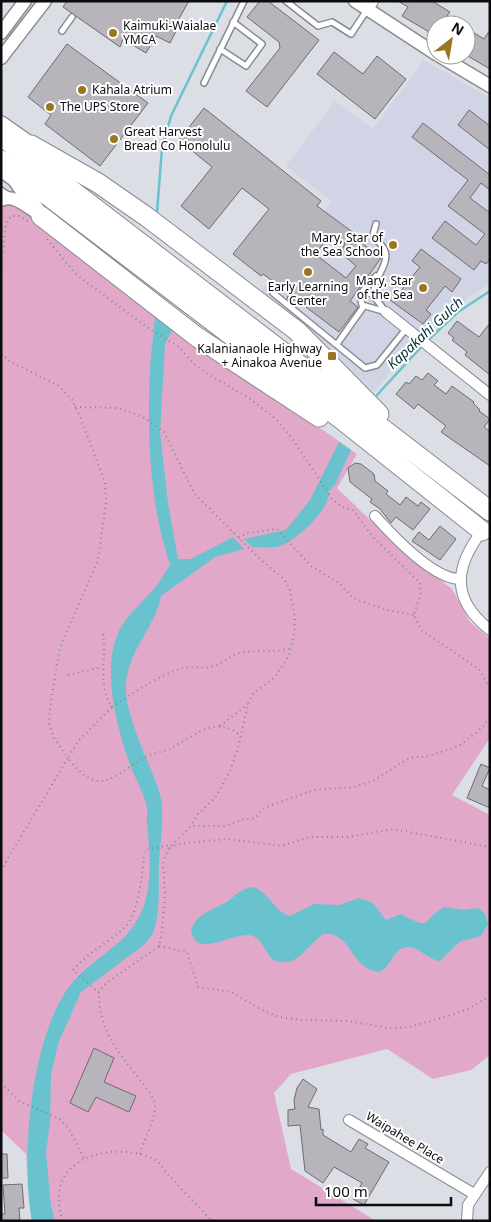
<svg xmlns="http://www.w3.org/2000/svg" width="491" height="1222" viewBox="0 0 491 1222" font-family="'Noto Sans',sans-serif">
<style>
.built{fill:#d0d4e4}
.green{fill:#e1a8ca}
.water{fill:#68c3ce}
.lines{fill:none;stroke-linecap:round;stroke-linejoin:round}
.stream{stroke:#68c3ce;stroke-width:2.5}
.building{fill:#b8b4bc;stroke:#6e6a71;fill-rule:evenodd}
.service-casing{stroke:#898b92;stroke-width:8}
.minor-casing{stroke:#898b92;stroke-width:12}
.tertiary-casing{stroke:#898b92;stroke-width:15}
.secondary-casing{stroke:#898b92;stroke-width:18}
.motorway-casing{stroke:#898b92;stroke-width:21}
.path{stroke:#85868c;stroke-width:2;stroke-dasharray:1 4;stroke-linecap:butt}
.service{stroke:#fff;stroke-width:5}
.minor{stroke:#fff;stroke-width:10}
.tertiary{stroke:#fff;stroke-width:12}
.secondary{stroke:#fff;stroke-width:15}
.motorway{stroke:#fff;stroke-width:19}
.poi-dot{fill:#9b7621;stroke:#fff;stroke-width:2}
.labels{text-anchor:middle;stroke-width:4;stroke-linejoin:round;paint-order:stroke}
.poi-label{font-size:12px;fill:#0c0c0f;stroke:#fff;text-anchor:start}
.street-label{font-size:12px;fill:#0c0c0f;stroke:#fff}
.water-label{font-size:14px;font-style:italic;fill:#043337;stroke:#fff}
</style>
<rect width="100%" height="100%" fill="#dcdee6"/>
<!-- built -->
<path class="built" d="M424,60L490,98V283L467,299L417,339L374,392L302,322L261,291L332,201L286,166L335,101L373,129Z"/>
<!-- green -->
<path class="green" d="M4,204L24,209L259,385L357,454L337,488L398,547L452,589L470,622L490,639V738L452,795L490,815V1055L471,1070L433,1079L387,1049L291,1074L274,1093L291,1169L376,1221L32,1220L26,1154L1,1130V206Z"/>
<!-- water -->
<path class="water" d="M155,311L174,326L165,344L160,432L168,503L178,559H191L233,537L244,549L215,557L161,596C156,626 129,649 126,683C123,712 150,763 159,791C166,814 160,840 159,863C158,884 161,916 152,935C150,938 147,941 145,944L81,992L58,1044L51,1075L50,1121L46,1153L51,1205L55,1221H32C20,1159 31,1038 69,987C97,951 137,944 147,894C152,868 149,849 147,823C146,818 148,813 147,808C145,795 137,782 132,770C118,732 101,672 118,633C127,613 145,601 158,584C162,578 166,571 170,565C149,501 147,434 150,368C151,349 155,330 155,311Z
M339,442L351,450L336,483L329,491C330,510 299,537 283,545C274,549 261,547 252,547L244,539L286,530L310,500Z
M254,887C269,893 276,913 290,916L314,904L339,905L359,898L373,903L386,920L401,914C433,931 420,922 444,907L464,910L479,908L485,914L488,924L481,936L459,942L440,961C428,960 419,946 407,947C392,948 392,969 378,972C350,968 351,931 324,934C306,945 298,970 273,960C266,953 262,940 253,936C235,929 196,962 191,930C197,914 210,911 223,904C236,897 238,889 254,887Z"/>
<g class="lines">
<!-- stream -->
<path class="stream" d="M157,212L162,148L171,116L227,1
M427,341L458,312L490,291
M377,395L423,345"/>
</g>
<!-- building -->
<path class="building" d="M67,1H189L177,22L180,23L170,43L156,36L146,53L123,39L120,47L63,7Z
M260,1H268L319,40L267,107L246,91L280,48L279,42L247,17Z
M398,1H432L450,12L447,16L462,25H436V36L402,16L408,7Z
M466,28L484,39L490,30V69L466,55Z
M67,44L148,103L100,166L45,124L51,115L28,97Z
M334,52L363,74L377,56L406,79L375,119L317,74Z
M204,108L321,201L317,206L362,239V243L381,258L350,301L358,307L339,332L306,307L309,302L287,299L289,293L263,274L261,276L233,254L269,209L242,188L209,229L181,206L212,167L179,140ZM332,233L345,243L341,253L356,266L346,278L315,254Z
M469,110L490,126V150L458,125Z
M423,123L490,175V190L481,183L470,198L490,213V259L486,264L481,261L474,270L432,238L445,221L476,245L485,234L448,206L468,180L412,137Z
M421,249L461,279L452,292L445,286L426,310L431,314L423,324L390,300L397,290L400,292L420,267L412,261Z
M457,321L479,337L490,323V375L465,355L467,352L452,340L454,338L448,333Z
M428,373L438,381L434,385L446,394L452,386L474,402L473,403L480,410L479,411L490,419L484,427L490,432V466L441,432L446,426L418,404L414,409L396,394L406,382L409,384L416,376L422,380Z
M355,463L361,464L374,474L375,481L388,491L386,494L400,505L406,497L418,506L421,502L430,509L413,530L396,517L391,523L380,509L370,502L372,499L350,482L348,468Z
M440,526L456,539L440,560L412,541L419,532L429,540Z
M481,764L490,768L482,786L490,790V808L467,798Z
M94,1048L114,1058L104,1082L136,1096L129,1112L96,1097L88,1112L70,1103Z
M303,1079L317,1089L308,1107L319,1109L321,1130L323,1129V1135L351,1152L359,1139L368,1144L365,1148L389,1162L364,1205L353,1199L362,1183L334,1167L323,1183L305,1171L300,1125L288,1126V1110L295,1109L294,1100L297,1088Z
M1,1154H7L8,1178H1Z
M22,1184L24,1208H19L20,1221H1V1214H5L3,1185Z"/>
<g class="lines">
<defs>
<path id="service" d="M286,1L318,26L332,22L351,34L367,10
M62,31L72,17
M220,49L246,66L262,44L233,22
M204,83L244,1
M1,190L10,196
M376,224L373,235C377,241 383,245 385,251C390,268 368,281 376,299
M362,292L376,276
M365,292L372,294L386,312L362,305L360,296Z
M273,293L365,368L377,365L406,329
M337,344L364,306"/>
<path id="minor" d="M368,10L373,1
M386,312L490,395
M375,516C393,536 433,579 460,579
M482,531C454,568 451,599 490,630
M349,1120L474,1194
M467,1221L468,1205L490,1172"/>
<path id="tertiary" d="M355,1L436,54
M1,33L25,1
M438,55L490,86
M1,58L45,1
M1,200C14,193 28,208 39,214"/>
<path id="secondary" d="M1,124L31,145
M8,174L15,179L41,216"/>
<path id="motorway" d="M1,136L490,511
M31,145L98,183L147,217L297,331L379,414
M1,160L342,420L482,531
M41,216L197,337L319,417"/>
</defs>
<!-- service casing -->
<use href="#service" class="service-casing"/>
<!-- minor casing -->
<use href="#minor" class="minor-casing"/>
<!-- tertiary casing -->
<use href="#tertiary" class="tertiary-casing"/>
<!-- secondary casing -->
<use href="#secondary" class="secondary-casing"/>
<!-- motorway casing -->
<use href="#motorway" class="motorway-casing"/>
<!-- path -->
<path class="path" d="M47,239L74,272L86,282L151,330L179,347L194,364L206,373L249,398L277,420L294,441L332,499L342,507L353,510L372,536L420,583L421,592L414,615L421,630L479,669L490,689
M1,267L6,224L11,216H20L29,222
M1,354L11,362L59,386L72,400L80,416L105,483L106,502L98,560L60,647L50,708L49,724L54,738L68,758L1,870
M75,407L118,408L143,417L164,432L194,493L262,561L284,579L290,590L295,618L294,635L289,656L275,677L253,694L248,704L238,748L230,771L215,798L198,814L191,826
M239,538L247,533L277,529L311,566L339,583L353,598L387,610L414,615
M103,634C107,657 97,686 112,707L79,740L68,758C99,798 110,778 144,758C153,753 164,752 173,747C196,735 216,715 240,735
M68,675L102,667
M112,707C133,693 155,678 179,669C190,665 202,670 213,666C223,664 230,655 240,653C258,649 275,654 293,647
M220,726L248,704
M170,848L178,844L226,839L282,846L309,837H347L393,829L490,847
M159,946L187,952L198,987L231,992L262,1010L279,1017L302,1020L347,1021L389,1028L409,1027L448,1016L468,1009L490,996
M99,993L73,970C87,953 108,943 124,928C140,914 142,870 145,850L171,845
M1,1083L19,1101L60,1119L69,1129L85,1160
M140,1154C144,1137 155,1123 155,1106C154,1095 146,1088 140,1080C117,1050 98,1030 99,991L108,982L159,946L162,931L165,895L163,864L168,849L191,826H225L241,820L255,818L264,808L314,790L355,787L373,781L409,758L429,756L459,746L483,727L490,715
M62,1221C59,1207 57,1192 63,1179C79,1149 127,1146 154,1159C159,1162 163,1168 167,1173C181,1189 197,1205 212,1221"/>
<!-- service -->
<use href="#service" class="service"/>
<!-- minor -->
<use href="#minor" class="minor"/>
<!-- tertiary -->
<use href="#tertiary" class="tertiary"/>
<!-- secondary -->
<use href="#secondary" class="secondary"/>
<!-- motorway -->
<use href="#motorway" class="motorway"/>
</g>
<!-- markers -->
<g class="poi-dot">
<circle cx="113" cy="33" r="5"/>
<circle cx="82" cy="90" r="5"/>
<circle cx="50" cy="107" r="5"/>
<circle cx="114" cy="139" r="5"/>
<circle cx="393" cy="245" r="5"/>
<circle cx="308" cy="272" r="5"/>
<circle cx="423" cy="288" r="5"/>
<rect x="327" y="351" width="10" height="10" rx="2.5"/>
</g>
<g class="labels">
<!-- poi labels -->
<g class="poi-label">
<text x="123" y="30">Kaimuki-Waialae<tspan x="123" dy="14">YMCA</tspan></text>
<text x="92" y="94">Kahala Atrium</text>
<text x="60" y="111">The UPS Store</text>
<text x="124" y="136">Great Harvest<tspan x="124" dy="14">Bread Co Honolulu</tspan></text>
<text x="383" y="242" text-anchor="end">Mary, Star of<tspan x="383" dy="14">the Sea School</tspan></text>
<text x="413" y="285" text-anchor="end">Mary, Star<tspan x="413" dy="14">of the Sea</tspan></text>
<text x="308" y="291" text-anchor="middle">Early Learning<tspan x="308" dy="14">Center</tspan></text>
<text x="322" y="353" text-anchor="end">Kalanianaole Highway<tspan x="322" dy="14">+ Ainakoa Avenue</tspan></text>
</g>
<!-- street labels -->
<g class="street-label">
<text transform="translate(405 1138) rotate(31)" y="4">Waipahee Place</text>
</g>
<!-- water labels -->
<g class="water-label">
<text transform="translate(425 333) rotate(-43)" y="5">Kapakahi Gulch</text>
</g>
</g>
<!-- border -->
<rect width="491" height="1222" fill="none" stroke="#0c0c0f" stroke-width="5"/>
<!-- north arrow -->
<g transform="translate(451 40) rotate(31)"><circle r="24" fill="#ffffff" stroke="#9e9e9f"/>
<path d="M0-4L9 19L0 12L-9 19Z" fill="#9b7621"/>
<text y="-8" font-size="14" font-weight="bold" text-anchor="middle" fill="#0c0c0f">N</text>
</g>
<!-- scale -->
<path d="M316 1197v8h135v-8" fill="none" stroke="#0c0c0f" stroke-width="2.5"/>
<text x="324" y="1197" font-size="15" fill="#0c0c0f" stroke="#ffffff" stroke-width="4" paint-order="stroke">100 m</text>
</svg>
